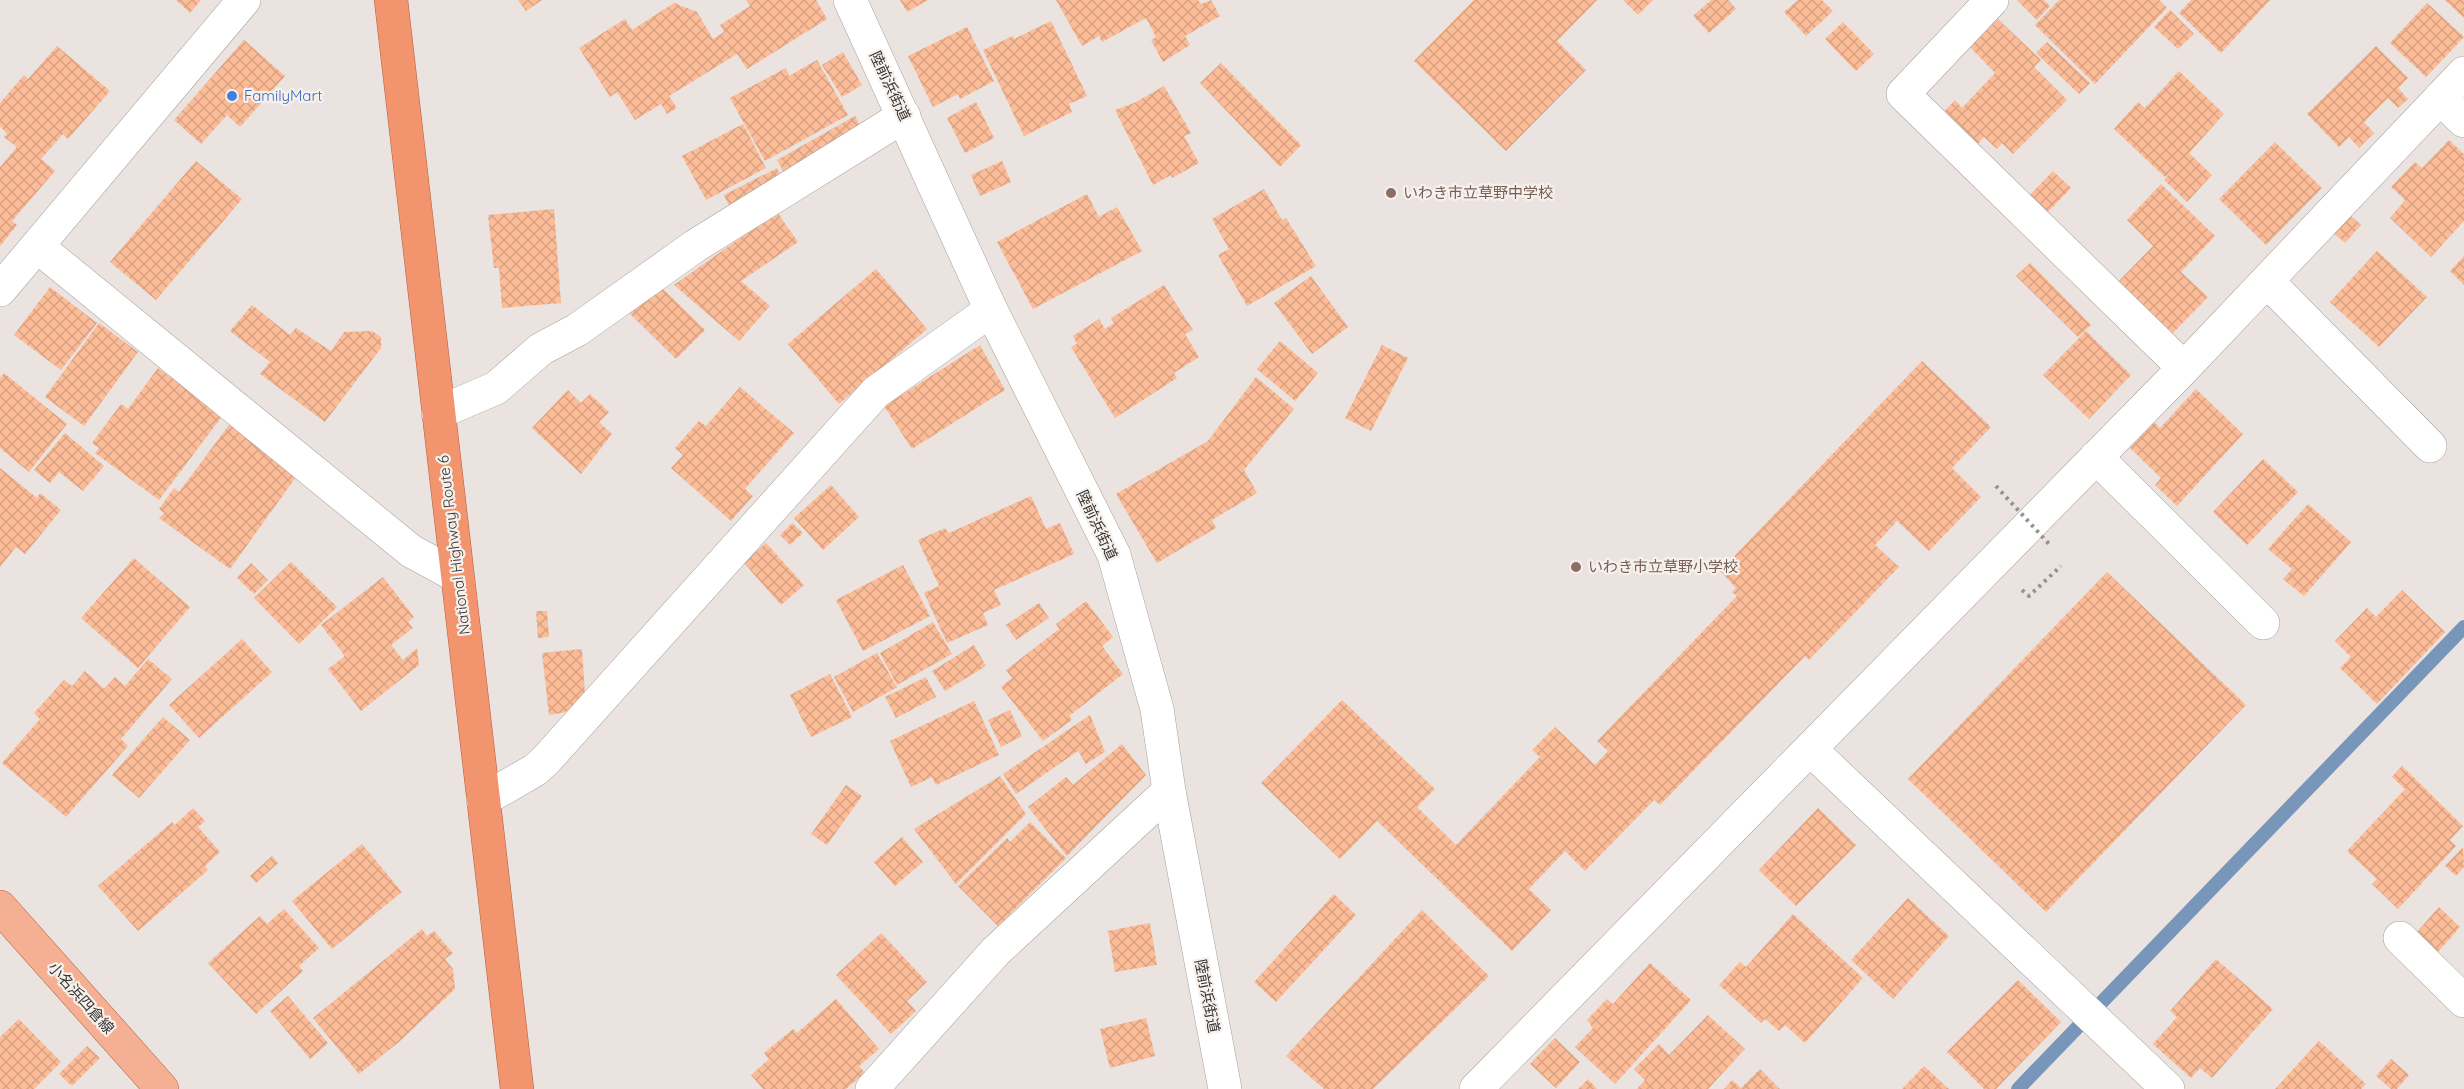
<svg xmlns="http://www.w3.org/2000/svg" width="2464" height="1089" viewBox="0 0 2464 1089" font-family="Quicksand,'Noto Sans JP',sans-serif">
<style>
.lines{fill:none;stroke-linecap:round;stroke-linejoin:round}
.stream{stroke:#7796b9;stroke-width:14}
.building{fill:url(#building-cross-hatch)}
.minor-casing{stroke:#a7a19d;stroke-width:34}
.tertiary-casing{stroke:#a7a19d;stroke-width:34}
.primary-casing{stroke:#ae6242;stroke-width:34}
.trunk-casing{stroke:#ae6242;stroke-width:34}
.path{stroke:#96918f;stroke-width:4;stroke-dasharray:3 4.5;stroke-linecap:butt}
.minor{stroke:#fff;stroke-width:33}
.tertiary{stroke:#fff;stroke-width:33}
.primary{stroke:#f5af92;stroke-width:33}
.trunk{stroke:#f2946e;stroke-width:33}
.path-bridge{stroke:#96918f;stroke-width:4;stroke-dasharray:3 4.5;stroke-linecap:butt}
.shop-dot{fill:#3f7fe0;stroke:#f7f1ed;stroke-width:2}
.education-dot{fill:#8d6e63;stroke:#f7f1ed;stroke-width:2}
.labels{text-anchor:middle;stroke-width:4.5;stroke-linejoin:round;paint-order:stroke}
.street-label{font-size:15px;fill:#373533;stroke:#f7f1ed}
.shop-label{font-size:15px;fill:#366cbe;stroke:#f7f1ed;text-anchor:start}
.education-label{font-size:15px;fill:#785e54;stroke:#f7f1ed;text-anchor:start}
</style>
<defs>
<pattern id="building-cross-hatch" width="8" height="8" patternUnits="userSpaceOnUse" patternTransform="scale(1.5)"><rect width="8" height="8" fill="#fbbc97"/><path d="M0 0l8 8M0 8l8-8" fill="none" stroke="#d8a283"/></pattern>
</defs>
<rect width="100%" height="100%" fill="#eae3e0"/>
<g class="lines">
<!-- stream -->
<path class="stream" d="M2018,1089L2464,627"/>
</g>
<!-- building -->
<path class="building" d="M176,0H201L190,13Z
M518,0H542L526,11Z
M746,0H816L827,19L747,69L737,54L669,96L677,108L667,114L661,104L635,120L617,92L610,97L579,48L625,19L632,30L674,3L697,12L713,39L724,32L720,25L750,6Z
M900,0H928L907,12Z
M1056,0H1198L1201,4L1211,0L1220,16L1185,36L1190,45L1163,62L1151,40L1156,37L1146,18L1102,42L1099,36L1082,46Z
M1474,0H1597L1557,41L1586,70L1506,151L1414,61Z
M1623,0H1653L1638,15Z
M1711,0H1728L1736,9L1709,33L1693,16Z
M1798,0H1822L1833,11L1806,36L1784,12Z
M2017,0H2044L2050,6L2037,20Z
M2059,0H2159L2167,8L2095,84L2035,25Z
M2191,0H2270L2221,53L2179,13Z
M2445,0H2464V18Z
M2427,3L2464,37L2426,77L2390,43Z
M2170,10L2194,34L2178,49L2154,27Z
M1998,19L2041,60L2034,67L2067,100L2013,154L2002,143L1997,149L1984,137L1972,151L1939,117L1955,100L1962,108L1995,73L1970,47Z
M1051,21L1087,96L1069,104L1072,112L1024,136L983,50L1013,36L1014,39Z
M1843,22L1874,54L1856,71L1825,39Z
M967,27L994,81L960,99L958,94L933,107L908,56Z
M244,40L285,76L240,127L227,115L201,144L174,120Z
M2047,42L2090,83L2079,94L2036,53Z
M57,46L110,91L68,139L63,134L41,159L55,171L12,221L17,225L0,246V167L17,147L4,137L7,134L0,126V103L24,75L28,79Z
M2376,46L2408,78L2398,88L2408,99L2398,108L2388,98L2364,122L2374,133L2359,148L2349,137L2339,147L2307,114Z
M843,52L862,85L842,97L822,65Z
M817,60L848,115L765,161L730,98L786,68L789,76Z
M1221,63L1301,145L1280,167L1200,83Z
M2179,71L2224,114L2189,153L2212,175L2187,202L2164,180L2171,172L2165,177L2114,129L2138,102L2145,108Z
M1164,86L1191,133L1184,136L1199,163L1172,178L1171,175L1153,185L1115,110L1134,103Z
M976,102L994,138L965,153L947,118Z
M855,116L863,131L786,176L777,160Z
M743,124L766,168L706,200L682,156Z
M2449,140L2464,154V221L2431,257L2390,218L2405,200L2391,187L2415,162L2422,168Z
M2275,142L2322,188L2266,245L2219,199Z
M196,161L242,199L156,300L110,262Z
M1002,161L1011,182L980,196L971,175Z
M777,168L782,179L729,206L724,195Z
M2053,171L2071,188L2043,217L2025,200Z
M2161,184L2215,236L2181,272L2208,297L2172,334L2118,282L2153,246L2127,220Z
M1264,189L1282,220L1286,218L1316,266L1247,306L1218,255L1229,249L1212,219Z
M1087,194L1099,217L1117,207L1142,251L1033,309L997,242Z
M554,209L561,303L502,308L499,268H494L488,215Z
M2344,210L2361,225L2345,243L2327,227Z
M777,212L798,242L741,281L770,306L739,341L674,285Z
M2377,251L2427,297L2379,347L2330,302Z
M2464,256V285L2450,271Z
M2030,263L2091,325L2078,337L2016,276Z
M876,269L927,329L839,404L788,344Z
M1311,276L1348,327L1312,354L1274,303Z
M658,284L705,330L676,359L629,313Z
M1164,285L1193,330L1185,334L1199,357L1174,373L1177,378L1115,418L1071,347L1077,344L1073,336L1099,319L1105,329L1114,323L1111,318Z
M50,287L97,323L61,370L14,335Z
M252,305L290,335L296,328L331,351L344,332L372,331L381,337V348L325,422L260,374L270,362L230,331Z
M99,323L138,352L84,426L45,397Z
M2086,331L2131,375L2089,419L2043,375Z
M1280,341L1318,373L1295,401L1257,369Z
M980,345L1005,390L912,449L884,406Z
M1382,345L1408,358L1371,431L1345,418Z
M1922,361L1991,427L1952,468L1981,497L1929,551L1897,521L1875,545L1899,567L1809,660L1805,656L1660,805L1654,800L1585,871L1565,851L1529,889L1551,910L1512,951L1377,821L1340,859L1261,783L1342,700L1435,789L1417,807L1456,845L1540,757L1532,750L1555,727L1595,765L1608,751L1597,741L1737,596L1732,592L1736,588L1720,571Z
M158,368L223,415L159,500L95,453L99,448L92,443L121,404L128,409Z
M4,373L67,424L29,472L0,448V378Z
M1256,377L1294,409L1244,470L1257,493L1212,520L1216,528L1157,563L1116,494L1208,441Z
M740,387L794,433L745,489L753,496L731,521L671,468L683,455L675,448L699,421L706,426Z
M2196,389L2243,434L2177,506L2155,485L2161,478L2130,448L2154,422L2160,428Z
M568,390L581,403L590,394L609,412L599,422L612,434L581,474L532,428Z
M232,421L301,470L230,569L159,518L164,513L159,509L174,488L179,492Z
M65,433L104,466L83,491L59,472L50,483L34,470Z
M2263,459L2298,492L2247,545L2213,512Z
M0,468L37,498L40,493L61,510L25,554L16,547L0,567Z
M831,485L859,517L823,550L794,518Z
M1031,496L1046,529L1060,523L1074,554L994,590L1001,605L983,613L988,625L947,643L924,593L939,586L918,540L945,528L949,533Z
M2308,504L2351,542L2304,596L2283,579L2292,569L2268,549Z
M792,523L803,533L790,545L780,535Z
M766,543L804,585L781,605L744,563Z
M134,558L190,607L138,668L81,618Z
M291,562L337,607L299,644L254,598Z
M251,563L268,580L254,594L237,578Z
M903,565L930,616L863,651L836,600Z
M2107,572L2246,705L2046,912L1908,779Z
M383,577L414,617L408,622L413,628L391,645L403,660L417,648L419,665L361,711L328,669L345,656L321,625Z
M2402,590L2445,632L2377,704L2340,668L2351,657L2335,641L2367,608L2376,617Z
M1086,601L1113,637L1102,646L1123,674L1069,716L1072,720L1043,741L1001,687L1012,678L1006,670L1059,629L1056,624Z
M1039,603L1049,618L1016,640L1006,625Z
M536,611H547L549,637L538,638Z
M933,622L952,654L897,685L880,653Z
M242,639L272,672L199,738L169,705Z
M974,645L986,666L945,691L932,671Z
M582,649L586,709L549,715L542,653Z
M877,653L897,687L853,712L834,677Z
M148,659L172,679L121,739L128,746L66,817L2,763L40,719L34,713L64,680L72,686L85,671L104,689L115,677L125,686Z
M830,674L852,717L811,737L790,695Z
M926,677L936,697L896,718L885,697Z
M974,701L999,755L936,785L932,777L911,787L890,741Z
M1010,710L1022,736L1001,747L988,720Z
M1090,715L1105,752L1086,764L1078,751L1016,794L1003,774Z
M163,717L190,740L139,798L112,775Z
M1122,744L1146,775L1067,856L1028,807L1066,777L1073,785Z
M2402,766L2463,826L2450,840L2456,846L2398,909L2372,884L2377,879L2347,851L2405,789L2392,777Z
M1000,776L1026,814L956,884L914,829Z
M846,785L862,796L827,845L811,834Z
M193,808L205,821L198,827L220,852L205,866L208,870L138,931L98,886L172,822L175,825Z
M1818,808L1856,845L1796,906L1759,870Z
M1030,822L1066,858L998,926L958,886L1007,838L1010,842Z
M902,837L923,862L895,886L874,862Z
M362,844L402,892L332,949L292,901Z
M2463,847L2464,867L2456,876L2445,866Z
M272,856L278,863L256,883L250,876Z
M1334,894L1356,915L1276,1002L1254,982Z
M1908,898L1949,936L1893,999L1851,960Z
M2439,907L2460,927L2438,952L2417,932Z
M284,909L319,948L299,966L303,971L256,1014L208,963L260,916L267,924Z
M1422,910L1489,976L1373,1089H1324L1286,1056Z
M1793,914L1863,978L1805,1043L1785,1025L1779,1031L1765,1019L1761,1023L1719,985L1740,962L1746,967Z
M1150,923L1157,965L1115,972L1108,931Z
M422,929L427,936L434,931L453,953L445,959L453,969L455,989L399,1042L359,1074L313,1018Z
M881,933L927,982L907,1001L916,1011L891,1034L836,975Z
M2216,959L2273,1009L2212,1078L2200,1068L2191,1078L2153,1044L2177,1017L2170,1011Z
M1650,963L1691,1000L1615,1084L1575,1047L1593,1028L1587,1020L1607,999L1613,1004Z
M2018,980L2061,1022L1996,1089H1984L1947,1052Z
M288,996L328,1043L310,1059L270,1011Z
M836,999L879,1049L859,1066L865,1073L846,1089H763L751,1075L769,1059L764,1053L793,1029L797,1033Z
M1708,1015L1745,1049L1708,1089H1637L1645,1080L1634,1069L1659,1044L1669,1055Z
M1146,1018L1155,1056L1110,1068L1100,1029Z
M19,1019L61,1062L34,1089H0V1037Z
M1555,1038L1580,1062L1556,1088L1530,1064Z
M2319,1041L2366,1084L2361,1089H2275Z
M87,1046L100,1058L72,1086L59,1074Z
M2391,1059L2409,1075L2397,1089H2391L2376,1076Z
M1924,1066L1949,1089H1902Z
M1760,1069L1780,1089H1724L1732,1080L1741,1088Z
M1588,1079L1597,1089H1578Z"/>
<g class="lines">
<defs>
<path id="minor" d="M1992,0L1903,94L2184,368
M2440,98L2464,121
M38,247L411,551L457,576
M2267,281L2430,446
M438,413L496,388L541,349L577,330L695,246L904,116
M2096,457L2263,623
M1810,749L2168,1089
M483,800L535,770L546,760L876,392L991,310
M2400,938L2464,1001
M872,1089L996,951L1169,791
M1476,1089L2184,368L2464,73"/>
<path id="tertiary" d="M850,0L991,310L1114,555L1157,709L1169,791L1225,1089
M0,290L244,0"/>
<path id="primary" d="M0,907L162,1089"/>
<path id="trunk" d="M391,0L517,1089"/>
</defs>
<!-- minor casing -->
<use href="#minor" class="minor-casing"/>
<!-- tertiary casing -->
<use href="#tertiary" class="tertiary-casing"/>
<!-- primary casing -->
<use href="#primary" class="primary-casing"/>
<!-- trunk casing -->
<use href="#trunk" class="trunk-casing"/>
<!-- path -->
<path class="path" d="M2022,590L2029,596L2061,566"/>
<!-- minor -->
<use href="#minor" class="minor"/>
<!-- tertiary -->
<use href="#tertiary" class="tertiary"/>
<!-- primary -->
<use href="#primary" class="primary"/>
<!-- trunk -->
<use href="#trunk" class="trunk"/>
<!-- path-bridge -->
<path class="path-bridge" d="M1996,486L2050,545"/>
</g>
<!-- markers -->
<circle class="shop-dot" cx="232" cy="96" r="6"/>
<g class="education-dot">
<circle cx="1391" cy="193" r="6"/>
<circle cx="1576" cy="567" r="6"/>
</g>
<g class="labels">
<!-- street labels -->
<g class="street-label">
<text transform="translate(890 86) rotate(65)" y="5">陸前浜街道</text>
<text transform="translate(1097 525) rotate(65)" y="5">陸前浜街道</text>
<text transform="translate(454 545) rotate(-97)" y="5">National Highway Route 6</text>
<text transform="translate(1207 996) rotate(79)" y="5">陸前浜街道</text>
<text transform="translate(81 998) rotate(48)" y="5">小名浜四倉線</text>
</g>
<!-- shop labels -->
<g class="shop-label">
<text x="244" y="101">FamilyMart</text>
</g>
<!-- education labels -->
<g class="education-label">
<text x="1403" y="198">いわき市立草野中学校</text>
<text x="1588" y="572">いわき市立草野小学校</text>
</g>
</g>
</svg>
